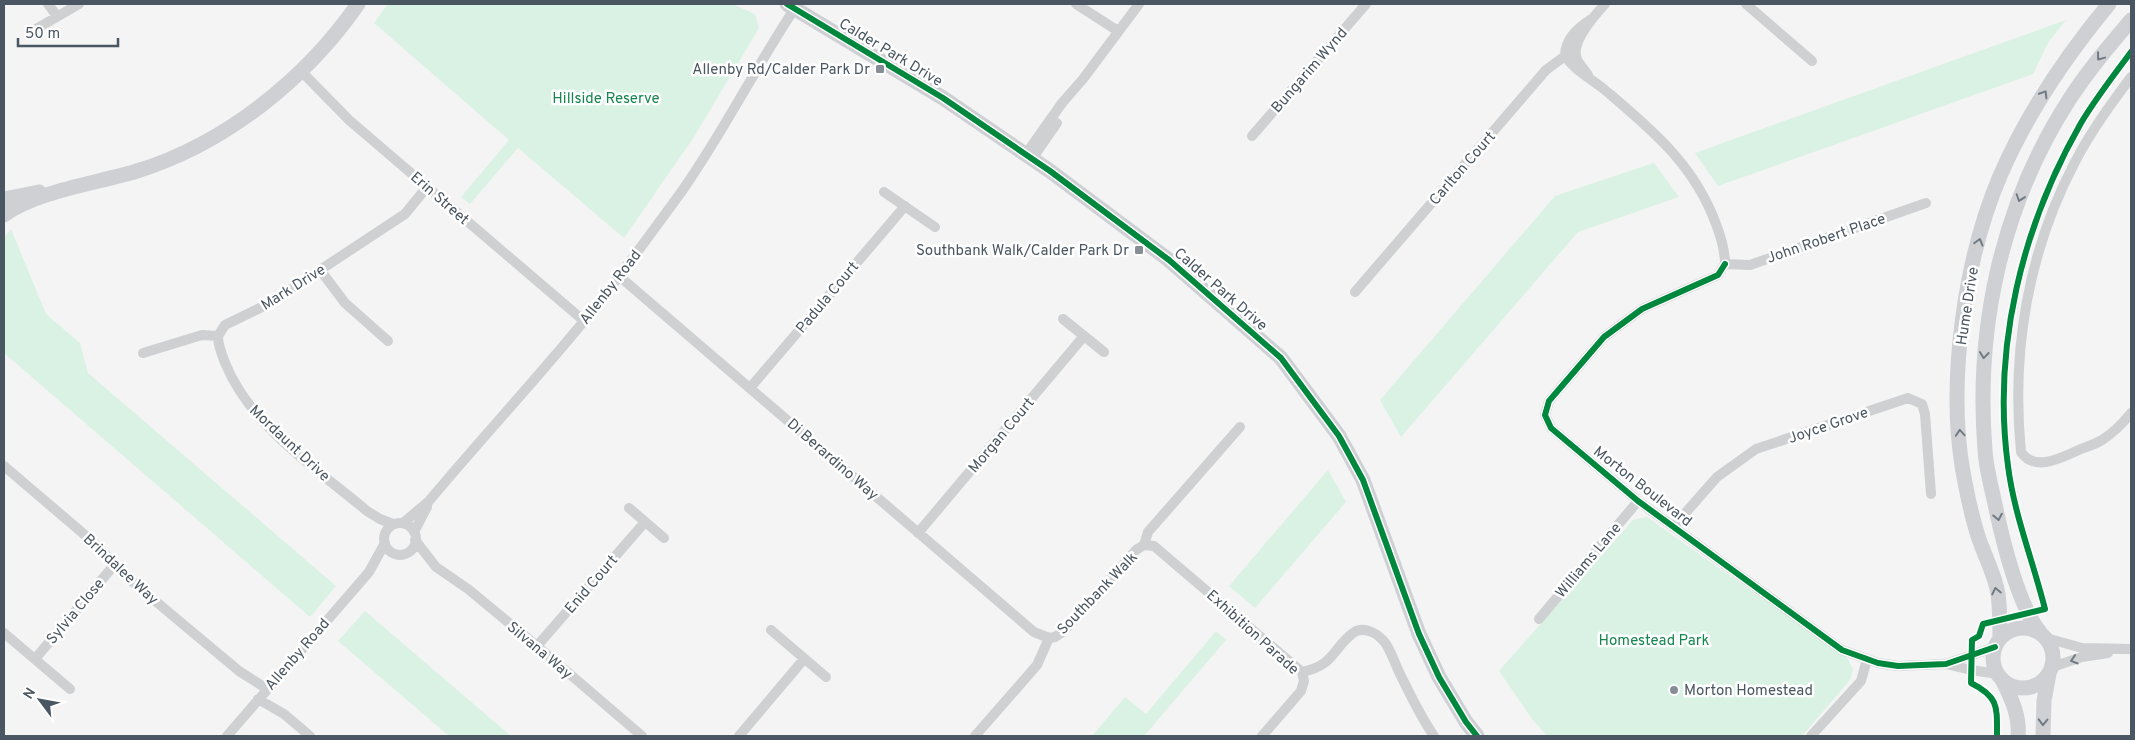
<svg xmlns="http://www.w3.org/2000/svg" width="2135" height="740" viewBox="0 0 2135 740" font-family="Overpass,sans-serif">
<style>
.green{fill:#d9f2e3}
.lines{fill:none;stroke-linecap:round;stroke-linejoin:round}
.street{stroke:#ced0d2;stroke-width:10}
.secondary{stroke:#ced0d4;stroke-width:15}
.cycleway-casing{stroke:#fff;stroke-width:9}
.cycleway{stroke:#00873e;stroke-width:6}
.oneway{stroke:#727b84}
.oneway2{stroke:#727b83}
.poi-dot{fill:#868d94;stroke:#fff;stroke-width:2}
.labels{text-anchor:middle;stroke-width:5;stroke-linejoin:round;paint-order:stroke}
.street-label{font-size:15px;fill:#4a5661;stroke:#fff}
.poi-label{font-size:15px;fill:#4a5661;stroke:#fff;text-anchor:end}
.park-label{font-size:15px;fill:#17864f;stroke:#fff}
</style>
<rect width="100%" height="100%" fill="#f4f4f4"/>
<!-- green -->
<path class="green" d="M388,4H732L755,14L759,28L694,137L624,238L518,148L470,204L461,197L509,140L374,23Z
M2066,20L2049,41L2033,74L1718,186L1695,153Z
M1654,163L1679,197L1578,232L1401,437L1380,400L1555,196Z
M11,229L46,314L80,343L88,373L336,586L310,617L4,353V238Z
M1328,470L1346,502L1255,608L1229,586Z
M1647,517L1848,659L1853,670L1850,680L1802,736H1547L1532,719L1499,671L1633,520Z
M365,611L511,736H449L338,641Z
M1216,631L1226,640L1144,736H1092L1125,697L1146,714Z"/>
<g class="lines">
<!-- street -->
<path class="street" d="M48,4L57,16
M1076,4L1118,31
M1746,4L1812,61
M1593,18C1579,27 1565,38 1565,56C1575,71 1592,79 1605,90C1652,130 1694,164 1716,224C1721,237 1725,250 1725,264
M36,29L79,4
M301,71L349,120L584,321
M1588,75C1585,70 1579,64 1577,59C1570,43 1595,15 1605,4
M2131,77C2111,104 2091,131 2075,162C2028,251 2011,352 2021,452C2035,473 2063,457 2081,449C2088,446 2096,444 2102,440C2113,433 2123,423 2131,413
M1252,136L1366,4
M1026,154L1062,103L1083,79L1139,4
M1032,159L1057,123
M884,192L935,227
M1725,264L1718,275L1642,309L1604,337L1549,401L1545,415L1551,428L1638,501L1842,650L1878,663L1898,666L1946,664L1995,647
M1725,264L1750,265L1926,203
M321,271L345,303L388,341
M619,276L1034,632L1049,638
M1355,292L1546,70L1565,56L1575,52
M1063,319L1104,352
M218,336C218,347 222,355 226,365C252,427 317,469 367,511L380,519L393,524
M143,353L202,335L218,336L225,325L270,303L405,214L427,187
M750,388L905,206
M4,466L92,541L135,584L239,671L267,689
M629,508L664,538
M403,523L429,501C480,440 534,382 584,321C618,279 650,235 682,191C723,133 755,68 795,8
M384 539a16 16 0 1 1 32 0a16 16 0 1 1-32 0Z
M1673,527L1717,477L1756,449L1908,398L1922,404L1925,414L1931,494
M414,532L427,507
M918,533L1084,336
M415,540L436,567L468,589L537,646L642,736
M1144,545L1154,546L1302,672L1304,681L1301,691L1262,736
M1539,619L1638,501
M771,630L826,677
M4,633L70,689
M2046,638L2082,648L2131,649
M537,646L645,522
M35,659L115,564
M1946,664L1971,670L1998,674
M2052,667L2082,657L2108,653
M1302,672C1335,665 1331,650 1353,633C1364,625 1379,634 1386,644C1391,652 1395,663 1399,672C1410,694 1420,716 1434,736
M258,699L284,714L310,736
M227,736L369,572L385,543
M739,736L804,659
M975,736L1037,665L1049,638L1055,637L1064,631L1136,550L1144,545L1148,532L1240,427
M1811,736L1861,681L1867,659"/>
<!-- secondary -->
<path class="secondary" d="M787,4L943,98L1050,171L1169,260L1281,358L1339,436L1363,480L1419,634L1439,677L1466,722L1477,736
M4,199L39,192
M4,215C36,191 98,183 137,171C225,144 306,79 358,4
M1993 658a30 30 0 1 1 60 0a30 30 0 1 1-60 0Z
M2040,632C2019,607 2003,542 1996,509C1992,489 1986,469 1985,450C1975,327 2002,204 2069,100C2087,72 2109,46 2131,20
M2000,639C2000,624 2000,609 1998,594C1995,574 1984,555 1978,536C1971,514 1966,489 1962,466C1948,377 1965,258 2000,176C2027,113 2066,56 2109,4
M2002,679C2011,698 2020,715 2018,736
M2043,736L2044,701L2049,674"/>
<defs>
<path id="cycleway" d="M787,4L943,98L1050,171L1169,260L1281,358L1339,436L1363,480L1419,634L1439,677L1466,722L1477,736
M1725,264L1718,275L1642,309L1604,337L1549,401L1545,415L1551,428L1638,501L1842,650L1878,663L1898,666L1946,664L1995,647
M1997,736C1997,707 1999,697 1971,683L1972,640L1979,636L1983,624L2045,609C2033,561 2014,514 2008,466C1992,348 2022,226 2081,123C2096,98 2114,75 2131,52"/>
</defs>
<!-- cycleway casing -->
<use href="#cycleway" class="cycleway-casing"/>
<!-- cycleway -->
<use href="#cycleway" class="cycleway"/>
</g>
<!-- one-way arrows -->
<defs><path id="oneway-chevron" d="M-2-3.5L2.5 0L-2 3.5" fill="none" stroke-width="1.6" stroke-linecap="round" stroke-linejoin="round" transform="scale(1.25)"/></defs>
<g class="oneway">
<use href="#oneway-chevron" transform="translate(2100 57) rotate(127)"/>
<use href="#oneway-chevron" transform="translate(2044 94) rotate(-58)"/>
<use href="#oneway-chevron" transform="translate(2020 198) rotate(109)"/>
<use href="#oneway-chevron" transform="translate(1979 242) rotate(-74)"/>
<use href="#oneway-chevron" transform="translate(1984 355) rotate(96)"/>
<use href="#oneway-chevron" transform="translate(1960 433) rotate(-94)"/>
<use href="#oneway-chevron" transform="translate(1998 517) rotate(79)"/>
<use href="#oneway-chevron" transform="translate(1996 591) rotate(-102)"/>
<use href="#oneway-chevron" transform="translate(2043 722) rotate(91)"/>
</g>
<use class="oneway2" href="#oneway-chevron" transform="translate(2074 660) rotate(163)"/>
<!-- markers -->
<g class="poi-dot">
<rect x="875" y="64" width="10" height="10" rx="2.5"/>
<rect x="1134" y="245" width="10" height="10" rx="2.5"/>
<circle cx="1674" cy="690" r="5"/>
</g>
<g class="labels">
<!-- street labels -->
<g class="street-label">
<text transform="translate(891 52) rotate(31)" y="5">Calder Park Drive</text>
<text transform="translate(1309 70) rotate(-49)" y="5">Bungarim Wynd</text>
<text transform="translate(1462 168) rotate(-49)" y="5">Carlton Court</text>
<text transform="translate(440 198) rotate(41)" y="5">Erin Street</text>
<text transform="translate(1826 238) rotate(-19)" y="5">John Robert Place</text>
<text transform="translate(293 287) rotate(-32)" y="5">Mark Drive</text>
<text transform="translate(610 287) rotate(-52)" y="5">Allenby Road</text>
<text transform="translate(1221 289) rotate(41)" y="5">Calder Park Drive</text>
<text transform="translate(827 297) rotate(-50)" y="5">Padula Court</text>
<text transform="translate(1967 306) rotate(-81)" y="5">Hume Drive</text>
<text transform="translate(1828 425) rotate(-19)" y="5">Joyce Grove</text>
<text transform="translate(1001 435) rotate(-50)" y="5">Morgan Court</text>
<text transform="translate(290 443) rotate(43)" y="5">Mordaunt Drive</text>
<text transform="translate(833 459) rotate(41)" y="5">Di Berardino Way</text>
<text transform="translate(1643 486) rotate(38)" y="5">Morton Boulevard</text>
<text transform="translate(1588 560) rotate(-50)" y="5">Williams Lane</text>
<text transform="translate(121 569) rotate(43)" y="5">Brindalee Way</text>
<text transform="translate(591 584) rotate(-49)" y="5">Enid Court</text>
<text transform="translate(1097 593) rotate(-46)" y="5">Southbank Walk</text>
<text transform="translate(75 611) rotate(-50)" y="5">Sylvia Close</text>
<text transform="translate(1253 632) rotate(42)" y="5">Exhibition Parade</text>
<text transform="translate(540 650) rotate(40)" y="5">Silvana Way</text>
<text transform="translate(297 654) rotate(-49)" y="5">Allenby Road</text>
</g>
<!-- poi labels -->
<g class="poi-label">
<text x="870" y="74">Allenby Rd/Calder Park Dr</text>
<text x="1129" y="255">Southbank Walk/Calder Park Dr</text>
<text x="1684" y="695" text-anchor="start">Morton Homestead</text>
</g>
<!-- park labels -->
<g class="park-label">
<text x="606" y="103">Hillside Reserve</text>
<text x="1654" y="645">Homestead Park</text>
</g>
</g>
<!-- border -->
<rect width="2135" height="740" fill="none" stroke="#4a5661" stroke-width="10"/>
<!-- north arrow -->
<g transform="translate(40 700) rotate(302)" stroke="#ffffff" stroke-width="4" paint-order="stroke">
<path d="M0-4L9 19L0 12L-9 19Z" fill="#4a5661"/>
<text y="-8" font-size="14" font-weight="bold" text-anchor="middle" fill="#4a5661">N</text>
</g>
<!-- scale -->
<path d="M18 38v8h100v-8" fill="none" stroke="#4a5661" stroke-width="2.5"/>
<text x="25" y="38" font-size="15" fill="#4a5661" stroke="#ffffff" stroke-width="4" paint-order="stroke">50 m</text>
</svg>
